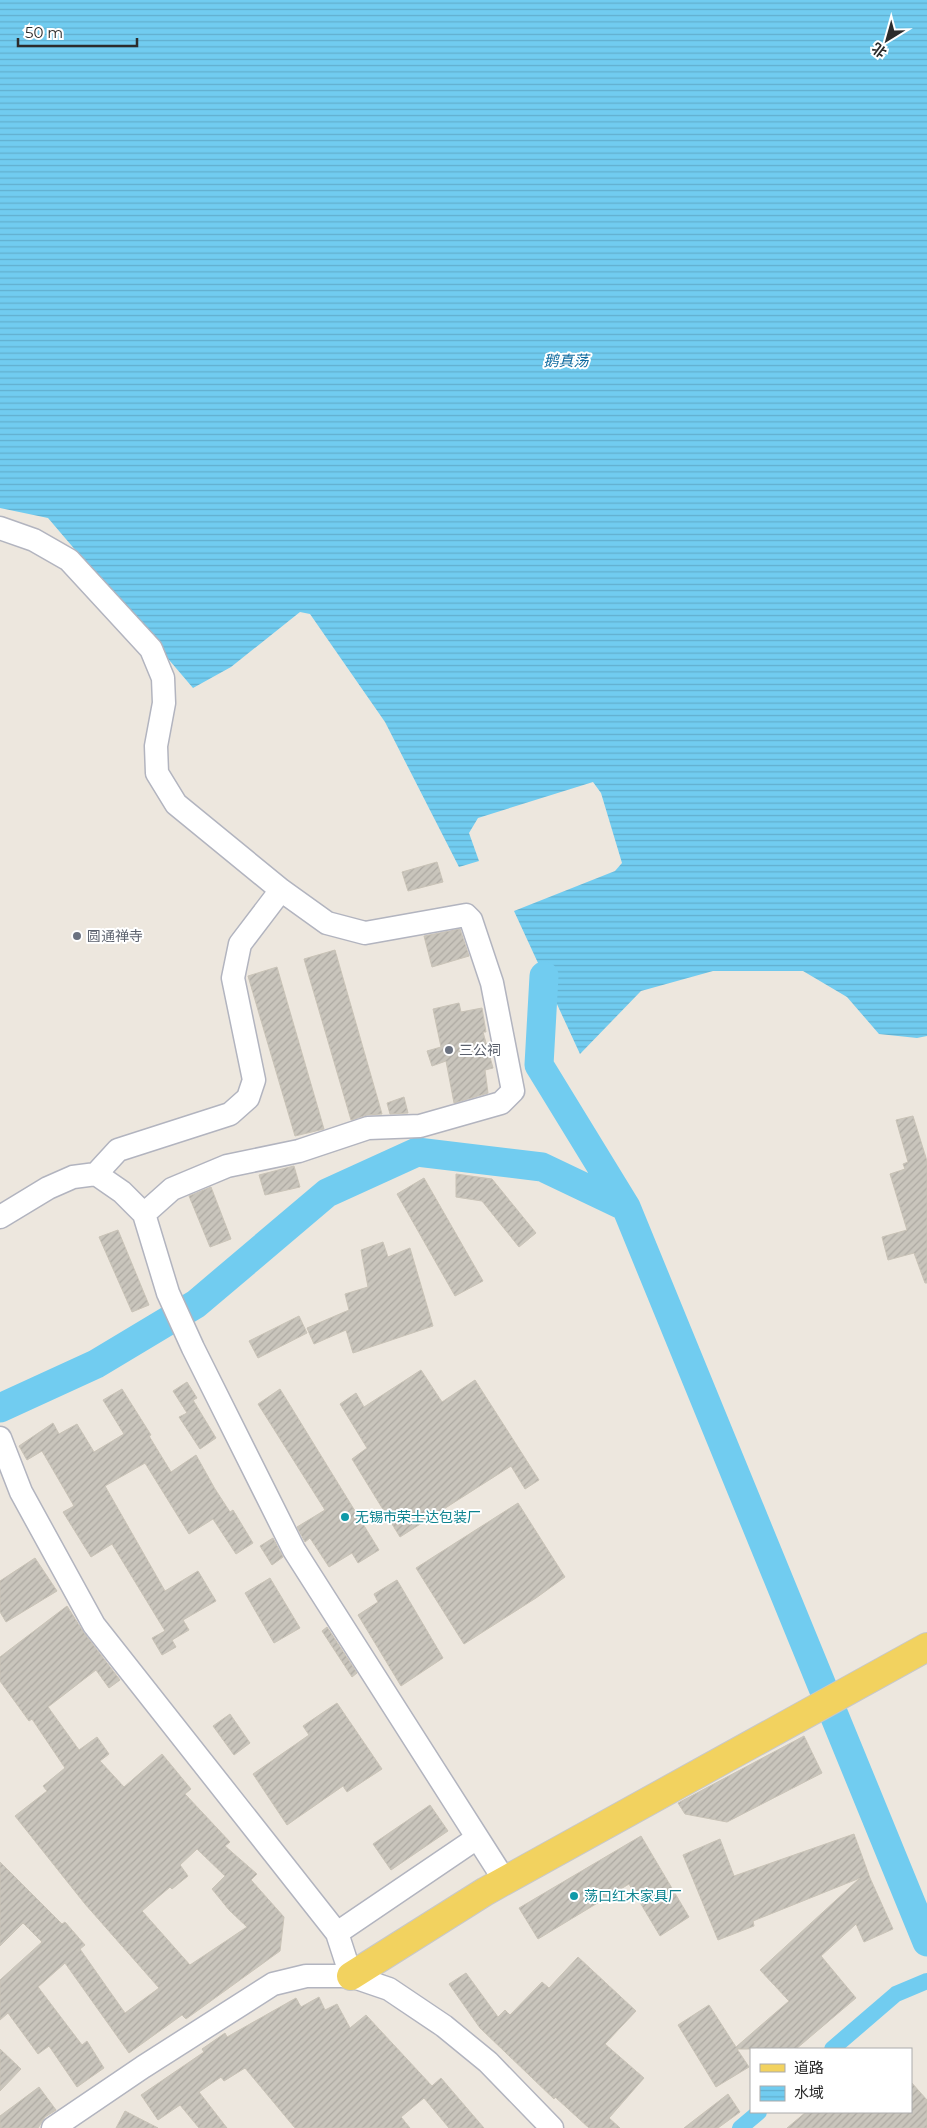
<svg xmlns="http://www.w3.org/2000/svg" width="927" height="2128" viewBox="0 0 927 2128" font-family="Montserrat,'Noto Sans SC',sans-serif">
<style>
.water{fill:url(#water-rules)}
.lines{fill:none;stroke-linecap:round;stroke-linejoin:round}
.canal{stroke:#71ccf0;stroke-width:16}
.river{stroke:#71ccf0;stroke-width:29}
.building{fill:url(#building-hatch);stroke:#c9c3b7;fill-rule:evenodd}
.minor-casing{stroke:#b2b4bf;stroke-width:25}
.major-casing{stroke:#c8c8c8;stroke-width:30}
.minor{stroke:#fff;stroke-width:22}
.major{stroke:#f2d25f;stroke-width:28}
.worship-dot{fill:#6b7280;stroke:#fff;stroke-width:2}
.culture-dot{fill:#0f9aa8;stroke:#fff;stroke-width:2}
.labels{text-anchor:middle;stroke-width:4;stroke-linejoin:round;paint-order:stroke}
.worship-label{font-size:14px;fill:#5b616d;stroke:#fff;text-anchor:start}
.culture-label{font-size:14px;fill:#0d838f;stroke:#fff;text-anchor:start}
.water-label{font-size:15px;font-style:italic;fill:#0d6a9f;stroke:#fff}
</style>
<defs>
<pattern id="water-rules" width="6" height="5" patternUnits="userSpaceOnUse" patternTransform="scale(1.25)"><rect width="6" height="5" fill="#71ccf0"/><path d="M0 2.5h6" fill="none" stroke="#62afce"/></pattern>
<pattern id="building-hatch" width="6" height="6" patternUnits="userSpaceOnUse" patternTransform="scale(1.25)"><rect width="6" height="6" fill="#c9c5bc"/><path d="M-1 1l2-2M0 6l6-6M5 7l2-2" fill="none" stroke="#ada9a2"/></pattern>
</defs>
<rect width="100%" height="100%" fill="#ede7de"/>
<!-- water -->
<path class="water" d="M0,0H927V1036L917,1038L879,1034L847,997L803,971H713L641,991L580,1054L514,911L615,871L622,863L601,793L593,782L478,818L469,833L479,861L459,867L385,722L310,614L300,612L231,667L193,688L48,518L0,508Z"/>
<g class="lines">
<!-- canal -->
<path class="canal" d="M832,2049L896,1994L927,1981
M740,2128L759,2112"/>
<!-- river -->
<path class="river" d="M544,976L539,1065L626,1207L927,1942
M0,1408L96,1364L196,1304L327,1193L417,1152L542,1167L626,1207"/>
</g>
<!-- building -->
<path class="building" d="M437,862L443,882L408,891L402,872Z
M460,929L469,956L432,967L424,936Z
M335,950L382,1114L367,1115L351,1120L304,959Z
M277,967L324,1129L295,1136L248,976Z
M459,1003L461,1012L482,1008L486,1032H483L493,1068L485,1070L488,1093L454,1103L446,1061L432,1066L427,1051L441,1047L433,1009Z
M404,1097L408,1113L390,1114L387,1103Z
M913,1116L927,1161V1283H925L914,1253L888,1260L882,1237L907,1230L890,1174L905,1169L903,1164L908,1162L896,1120Z
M294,1166L300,1187L265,1195L259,1175Z
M456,1174L492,1179L536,1233L519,1247L482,1201L456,1197Z
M424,1178L483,1281L455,1296L397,1194Z
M211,1187L231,1239L210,1247L189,1196Z
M118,1230L149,1305L132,1312L99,1237Z
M383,1242L388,1257L410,1248L433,1326L353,1353L346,1330L314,1344L307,1328L349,1310L345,1294L368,1287L361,1250Z
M299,1316L307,1333L258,1358L249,1341Z
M421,1370L442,1402L475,1380L539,1480L525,1489L511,1466L400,1537L352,1459L367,1448L340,1404L356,1393L364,1407Z
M187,1382L197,1398L193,1400L216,1438L200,1449L179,1417L187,1413L173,1391Z
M122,1389L151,1435L149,1436L171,1472L196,1455L215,1489L230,1512L233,1510L253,1543L236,1554L213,1519L189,1534L145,1463L105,1486L165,1591L198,1571L216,1601L183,1620L189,1630L172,1640L176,1647L162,1655L152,1638L165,1631L112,1544L91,1557L63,1512L74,1506L42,1451L27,1460L19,1446L53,1423L59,1434L77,1424L94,1452L124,1434L103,1400Z
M280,1389L379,1550L358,1563L352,1553L329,1567L310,1538L305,1542L297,1527L325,1510L258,1404Z
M518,1503L565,1577L536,1598L464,1644L416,1568Z
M273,1538L283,1557L272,1565L260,1546Z
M35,1558L57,1591L6,1622L0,1612V1581Z
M270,1578L300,1628L274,1643L245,1593Z
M397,1580L443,1658L401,1686L358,1615L378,1602L374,1594Z
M67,1606L84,1633L120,1680L109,1688L96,1670L48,1707L79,1750L97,1737L109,1754L100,1761L124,1787L162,1754L191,1789L185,1794L230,1842L225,1846L257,1874L251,1880L284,1917L280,1951L186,2019L182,2015L129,2053L65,1963L38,1987L82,2045L87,2041L104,2068L77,2087L49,2046L38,2054L8,2013L0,2020V1980L42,1942L23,1923L0,1946V1862L62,1924L65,1922L85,1945L80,1949L125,2013L159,1988L85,1904L15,1816L47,1791L43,1786L65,1768L32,1719L29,1721L0,1681V1657ZM197,1849L225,1876L212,1889L229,1910L247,1927L190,1965L142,1911L170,1887L172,1889L188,1876L180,1865Z
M327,1627L357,1673L352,1677L322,1631Z
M337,1703L382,1769L347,1792L343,1786L287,1825L253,1774L309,1735L303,1726Z
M230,1714L250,1743L234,1755L213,1726Z
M804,1736L822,1773L727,1822L685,1814L678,1803Z
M430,1805L448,1831L391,1870L373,1844Z
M854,1834L870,1878L893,1929L864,1942L856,1924L821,1956L856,1998L796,2049H737L749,2067L716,2087L678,2025L709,2005L736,2047L789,2001L760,1970L860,1878L753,1921L754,1926L718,1940L683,1855L720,1839L734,1876Z
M641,1836L689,1917L660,1936L629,1884L538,1939L519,1908Z
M578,1957L636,2011L605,2044L644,2078L609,2118L620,2128H589L555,2097L554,2099L480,2028L449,1984L466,1973L498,2017L505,2010L510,2015L542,1982L549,1988Z
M319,1997L325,2010L337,2004L350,2028L366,2015L432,2086L441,2078L484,2128H449L424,2098L401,2117L410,2128H295L245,2068L224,2081L221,2077L199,2092L227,2128H199L180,2105L158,2120L141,2095L204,2052L202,2049L225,2033L227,2037L296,1998L301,2007Z
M0,2049L21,2069L0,2091Z
M911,2082L927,2100V2128H787L806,2112H911Z
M39,2087L56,2110L45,2117L38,2128H0V2116Z
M728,2094L740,2112L718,2128H684Z
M125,2111L158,2128H116Z"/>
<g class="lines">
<defs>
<path id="minor" d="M0,528L34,540L69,560L151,649L163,678L164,703L156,746L157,773L176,804L281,890L327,923L365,933L466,915L471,920L492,983L513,1091L501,1103L420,1126L368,1128L299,1151L227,1166L172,1189L144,1214
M96,1174L118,1150L230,1114L248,1098L254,1080L233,978L240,944L281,890
M0,1217L48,1188L73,1177L96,1174L122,1192L144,1214L168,1293L193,1348L294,1550L505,1881
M0,1438L21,1492L94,1625L337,1933L351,1976
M337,1933L477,1838
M53,2128L143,2067L273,1984L306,1976H351L389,1989L444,2026L488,2062L552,2128"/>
<path id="major" d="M351,1976L486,1891L927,1647"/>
</defs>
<!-- minor casing -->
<use href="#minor" class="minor-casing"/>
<!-- major casing -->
<use href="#major" class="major-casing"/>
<!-- minor -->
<use href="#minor" class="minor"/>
<!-- major -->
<use href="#major" class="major"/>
</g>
<!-- markers -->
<g class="worship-dot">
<circle cx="77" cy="936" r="5"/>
<circle cx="449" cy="1050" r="5"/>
</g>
<g class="culture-dot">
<circle cx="345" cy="1517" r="5"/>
<circle cx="574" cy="1896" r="5"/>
</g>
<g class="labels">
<!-- worship labels -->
<g class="worship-label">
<text x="87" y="941">圆通禅寺</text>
<text x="459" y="1055">三公祠</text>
</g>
<!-- culture labels -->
<g class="culture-label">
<text x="355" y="1522">无锡市荣士达包装厂</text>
<text x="584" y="1901">荡口红木家具厂</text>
</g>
<!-- water labels -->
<g class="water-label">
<text x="566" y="366">鹅真荡</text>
</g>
</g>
<!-- legend -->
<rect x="750" y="2048" width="162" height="65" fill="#ffffff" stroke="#ababab"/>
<rect x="760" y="2064" width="25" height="8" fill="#f2d25f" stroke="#ababab"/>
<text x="794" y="2073" font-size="15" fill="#2c2c2c">道路</text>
<rect x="760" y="2086" width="25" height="15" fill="url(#water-rules)" stroke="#ababab"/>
<text x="794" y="2098" font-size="15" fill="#2c2c2c">水域</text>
<!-- north arrow -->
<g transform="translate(887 40) rotate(217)" stroke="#ffffff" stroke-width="4" paint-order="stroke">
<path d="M0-4L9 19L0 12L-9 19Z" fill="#2c2c2c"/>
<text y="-8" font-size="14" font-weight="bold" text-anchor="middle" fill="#2c2c2c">北</text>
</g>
<!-- scale -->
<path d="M18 38v8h119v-8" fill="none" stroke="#2c2c2c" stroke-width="2.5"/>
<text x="25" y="38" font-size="15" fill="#2c2c2c" stroke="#ffffff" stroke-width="4" paint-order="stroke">50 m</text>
</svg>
